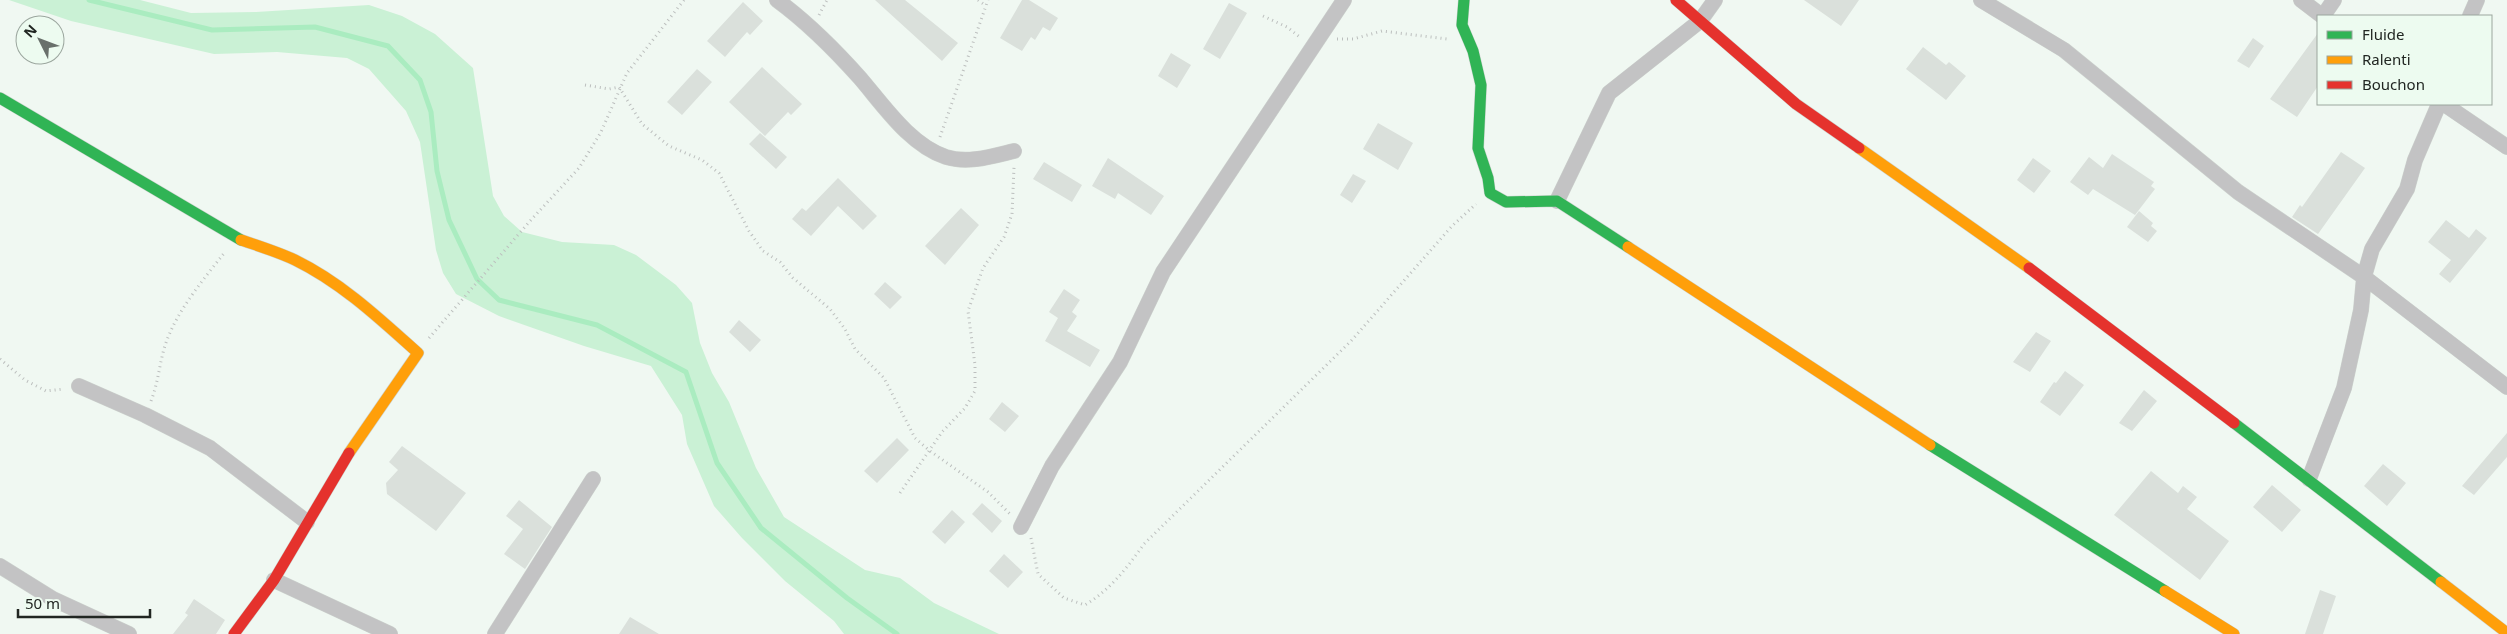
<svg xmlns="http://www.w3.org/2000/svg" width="2507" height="634" viewBox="0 0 2507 634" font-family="'Noto Sans',sans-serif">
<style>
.green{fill:#caf1d5}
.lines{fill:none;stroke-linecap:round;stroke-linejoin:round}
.stream{stroke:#aaecc0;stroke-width:5}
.building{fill:#dae0db}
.street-casing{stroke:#ccd1cd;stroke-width:16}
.fast-casing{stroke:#ccd1cd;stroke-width:12}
.slow-casing{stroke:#ccd1cd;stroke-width:12}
.jam-casing{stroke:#ccd1cd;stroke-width:12}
.path{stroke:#bcbfbe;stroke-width:3;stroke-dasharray:1 4;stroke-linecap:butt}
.street{stroke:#c3c3c4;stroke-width:15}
.fast{stroke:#30b455;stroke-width:11}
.slow{stroke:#ff9f0a;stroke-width:11}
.jam{stroke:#e5322d;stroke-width:11}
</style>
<rect width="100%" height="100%" fill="#f0f8f2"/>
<!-- green -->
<path class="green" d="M9,0H140L191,13L256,12L369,5L402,16L435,34L473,68L493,196L504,216L522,232L562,242L614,245L636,255L676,285L692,303L700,343L712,373L729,402L756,468L784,517L865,570L900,578L934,603L999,634H844L834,621L785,581L742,538L714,506L687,444L682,415L651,366L584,346L499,316L456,294L443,273L436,250L420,142L406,111L369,69L347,58L277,52L214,54L71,21Z"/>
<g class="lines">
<!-- stream -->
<path class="stream" d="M89,0L212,30L315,27L388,46L420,80L431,112L437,171L449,220L477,279L499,300L597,325L686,372L717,463L761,528L847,598L897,634"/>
</g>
<!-- building -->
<path class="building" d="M875,0H905L958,43L942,61Z
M1022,0H1029L1058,18L1050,31L1043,27L1035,40L1031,37L1022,51L1000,38Z
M1804,0H1859L1841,26Z
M743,2L763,21L750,35L747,32L725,57L707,41Z
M1229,3L1247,13L1220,59L1203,49Z
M2318,33V86L2297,117L2270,99Z
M2253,38L2264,46L2249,68L2237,61Z
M1923,47L1946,65L1949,62L1966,76L1946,100L1906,69Z
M1171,53L1191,65L1177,88L1158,76Z
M762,67L802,104L791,115L788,112L765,136L729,102Z
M697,69L712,82L682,115L667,102Z
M1378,123L1413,143L1398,170L1363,149Z
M760,133L787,157L776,169L749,144Z
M2341,152L2365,168L2318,234L2292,217L2300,205L2302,207Z
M2112,154L2154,182L2151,186L2155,189L2135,215L2093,189L2088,195L2070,182L2089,157L2103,168Z
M1108,158L1164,196L1151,215L1118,193L1115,199L1092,186Z
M2033,158L2051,171L2034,193L2017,180Z
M1044,162L1082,185L1072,202L1033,179Z
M1353,174L1366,181L1352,203L1340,195Z
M838,178L877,216L863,230L838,206L811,236L792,219L802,208L806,211Z
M961,208L979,225L945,265L925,246Z
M2139,211L2153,223L2151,226L2157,231L2148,242L2127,227Z
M2446,220L2469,238L2476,229L2487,238L2450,283L2439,274L2451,260L2428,242Z
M885,282L902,297L890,309L874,294Z
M1064,289L1080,300L1072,312L1077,316L1067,331L1100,350L1090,367L1045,341L1058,318L1049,312Z
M739,320L761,340L750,352L729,332Z
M2036,332L2051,341L2030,372L2013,362Z
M2065,371L2084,385L2060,416L2040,402L2054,382L2056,383Z
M2144,390L2157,401L2132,431L2119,423Z
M1002,402L1019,416L1005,432L989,419Z
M2507,433V457L2474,495L2462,486Z
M897,438L909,450L877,483L864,471Z
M402,446L466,493L436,531L387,494L386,483L398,470L389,462Z
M2383,464L2406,483L2387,506L2364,486Z
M2151,471L2178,493L2183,486L2197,497L2187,509L2229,541L2200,580L2114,515Z
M2272,485L2301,510L2282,532L2253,507Z
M519,500L552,527L525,569L504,554L523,529L506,516Z
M982,503L1002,521L992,533L972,514Z
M952,510L965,522L945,544L932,532Z
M1004,554L1023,572L1008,588L989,571Z
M2320,590L2336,596L2323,634H2305Z
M194,599L225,620L216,634H173L188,615L185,613Z
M630,617L659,634H619Z"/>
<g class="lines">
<defs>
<path id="street" d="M777,0C807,22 835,50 860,78C884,106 910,145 946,157C968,164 993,156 1014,151
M1981,0L2064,50L2238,192L2364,277L2507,387
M2301,0L2322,16
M2323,16L2334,0
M2470,16L2477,0
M2444,104L2507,147
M1557,201L1609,93L1700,21L1715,0
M79,386L145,415L210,448L307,522
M2309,479L2344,388L2361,310L2364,277L2372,249L2407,189L2415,160L2439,104
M1021,527L1052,466L1120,362L1163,272L1344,0
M0,566L53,599L129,634
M274,580L390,634
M495,634L593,479"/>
<path id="fast" d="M1464,0L1462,25L1473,51L1481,85L1478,148L1488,178L1490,193L1506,202L1557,201L1628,247
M0,98L241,240
M2234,423L2441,582
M1930,445L2165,591"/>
<path id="slow" d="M1859,148L2029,268
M241,240C259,246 278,252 295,260C342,283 380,319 418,353L349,453
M1628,247L1930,445
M2441,582L2507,633
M2165,591L2234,634"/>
<path id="jam" d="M1676,0L1796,104L1859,148
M2029,268L2234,423
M234,634L274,580L349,453"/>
</defs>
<!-- street casing -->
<use href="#street" class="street-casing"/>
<!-- fast casing -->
<use href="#fast" class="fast-casing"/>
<!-- slow casing -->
<use href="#slow" class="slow-casing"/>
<!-- jam casing -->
<use href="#jam" class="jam-casing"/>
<!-- path -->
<path class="path" d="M978,0L985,5
M819,15L827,0
M1263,16L1287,27L1301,38
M1337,39H1353L1382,31L1447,39
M585,85L609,89L619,87L642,124L669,146L702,160L719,173L749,231L763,251L780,262L793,278L830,309L845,329L855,349L884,378L915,438L930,451L988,492L1011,515
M940,137L988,0
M429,338L530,221L579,168L601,132L627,73L684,0
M0,359L25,380L46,391L64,389
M151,401C158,383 159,367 164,349C174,314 203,280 225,252
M900,493L942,432L965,408L975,391V365L968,311L983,268L1004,237L1012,214L1014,167
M1031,538L1038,574L1064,598L1085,605C1110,590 1127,568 1144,544L1351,341L1452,226L1476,204"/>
<!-- street -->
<use href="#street" class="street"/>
<!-- fast -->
<use href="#fast" class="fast"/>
<!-- slow -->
<use href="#slow" class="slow"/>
<!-- jam -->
<use href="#jam" class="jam"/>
</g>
<!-- legend -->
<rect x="2317" y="15" width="175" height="90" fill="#edfbf0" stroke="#9ba69e"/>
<rect x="2327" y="31" width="25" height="8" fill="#30b455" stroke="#9ba69e"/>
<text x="2362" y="40" font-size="15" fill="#212622">Fluide</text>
<rect x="2327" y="56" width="25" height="8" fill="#ff9f0a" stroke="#9ba69e"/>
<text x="2362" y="65" font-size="15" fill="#212622">Ralenti</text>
<rect x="2327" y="81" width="25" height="8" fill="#e5322d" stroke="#9ba69e"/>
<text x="2362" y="90" font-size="15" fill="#212622">Bouchon</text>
<!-- north arrow -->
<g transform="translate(40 40) rotate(312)"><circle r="24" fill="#edfbf0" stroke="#9ba69e"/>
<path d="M0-4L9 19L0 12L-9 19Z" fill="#69706b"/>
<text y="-8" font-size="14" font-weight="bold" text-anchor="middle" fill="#212622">N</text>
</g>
<!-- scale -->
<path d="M18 609v8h132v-8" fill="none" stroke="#212622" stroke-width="2.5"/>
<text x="25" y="609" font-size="15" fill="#212622" stroke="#edfbf0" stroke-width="4" paint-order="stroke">50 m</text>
</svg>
